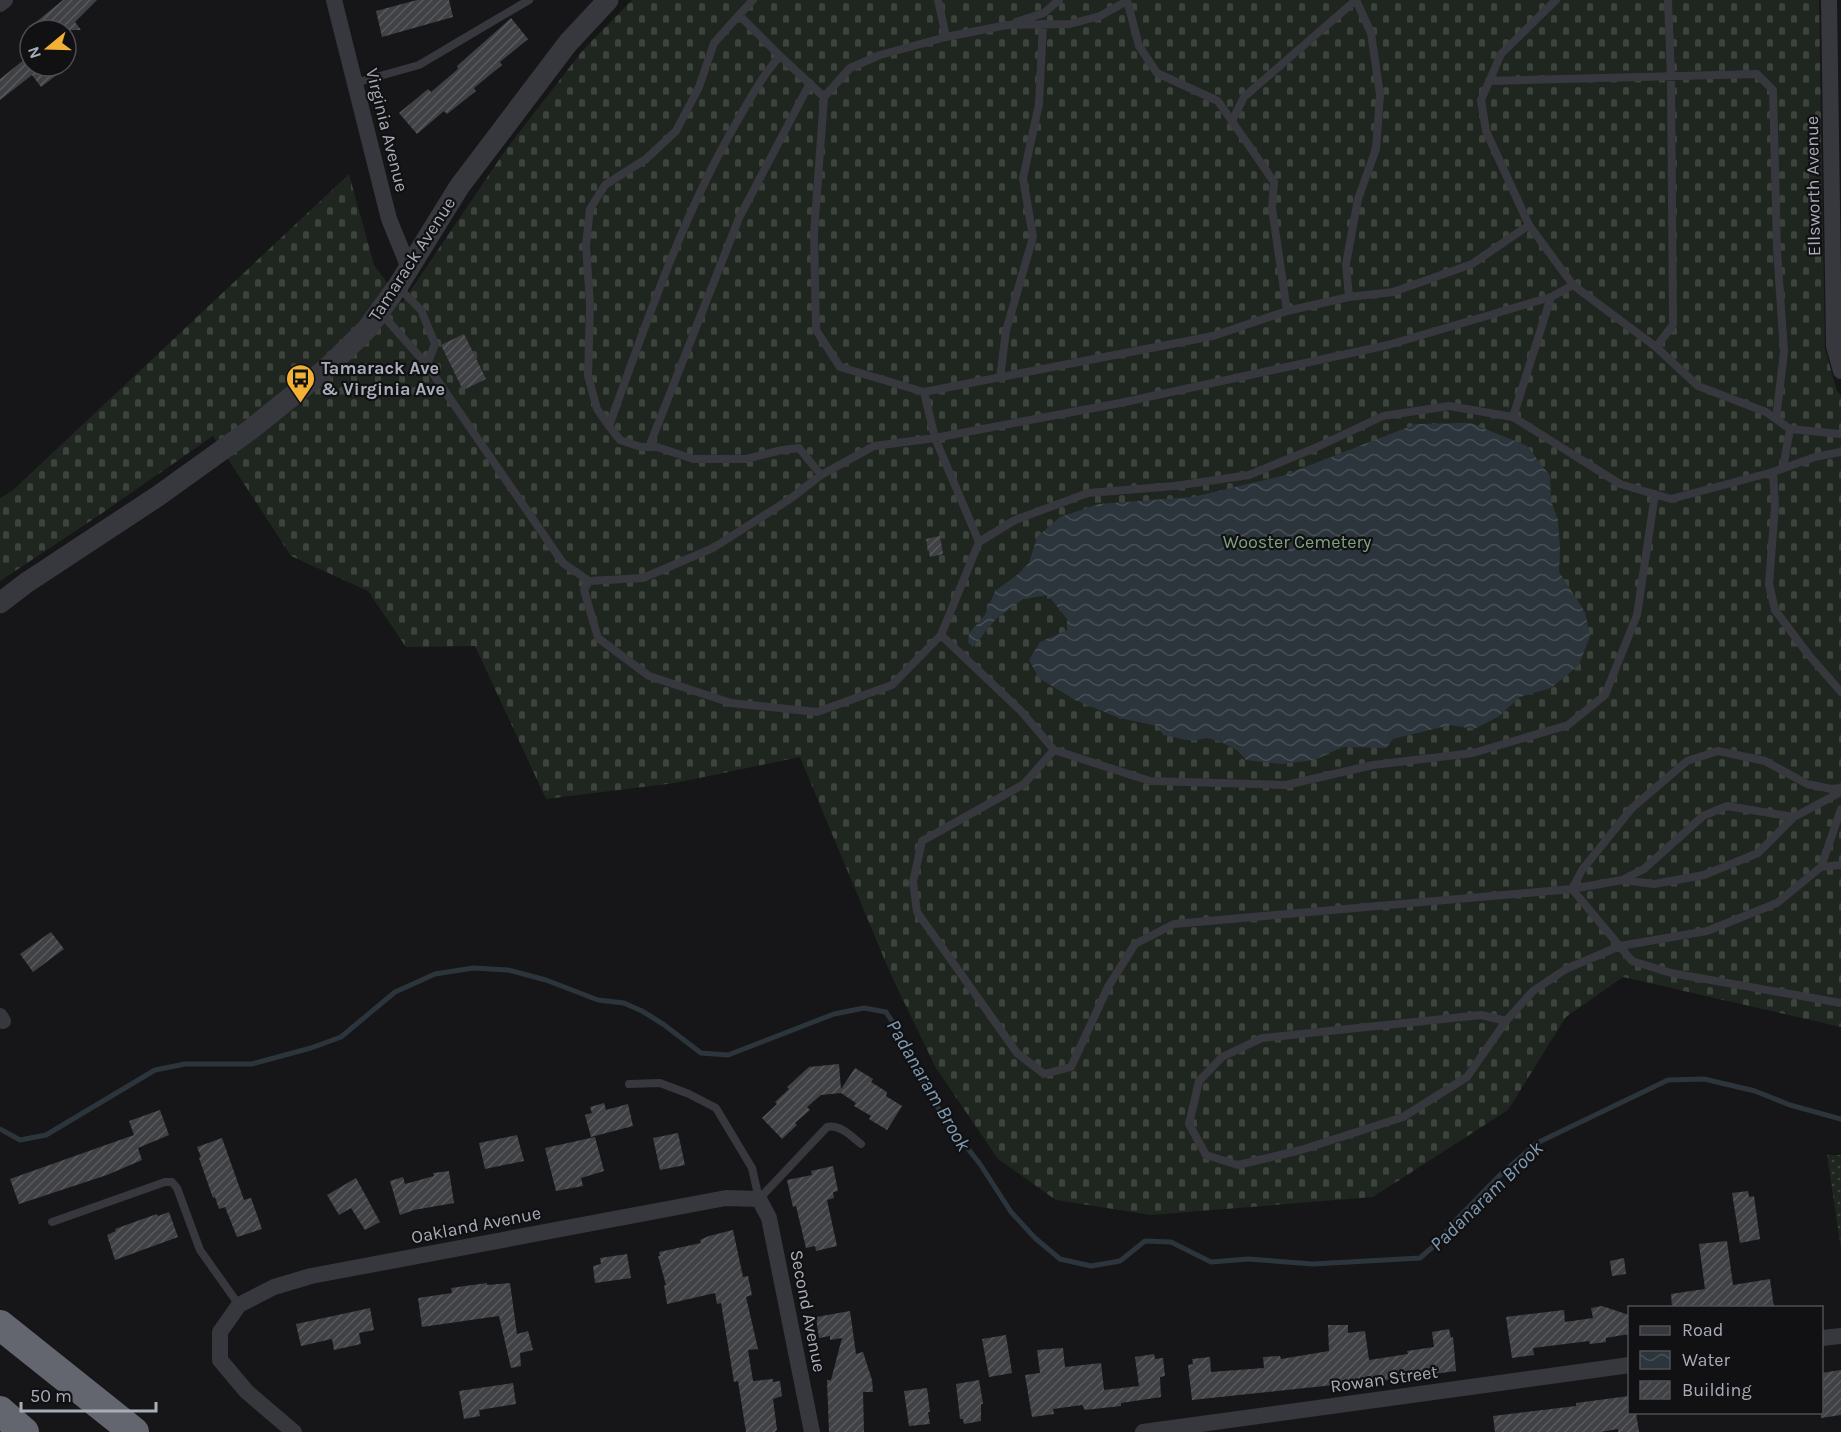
<svg xmlns="http://www.w3.org/2000/svg" width="1841" height="1432" viewBox="0 0 1841 1432" font-family="Karla,sans-serif">
<style>
.cemetery{fill:url(#cemetery-stones)}
.park{fill:url(#park-dots)}
.water{fill:url(#water-waves)}
.lines{fill:none;stroke-linecap:round;stroke-linejoin:round}
.stream{stroke:#2c353c;stroke-width:5}
.building{fill:url(#building-hatch)}
.service{stroke:#37383d;stroke-width:8}
.minor{stroke:#37383d;stroke-width:16}
.tertiary{stroke:#37383d;stroke-width:21}
.motorway{stroke:#63666e;stroke-width:30}
.labels{text-anchor:middle;stroke-width:4.5;stroke-linejoin:round;paint-order:stroke}
.street-label{font-size:18px;fill:#a8adb8;stroke:#111113}
.poi-label{font-size:18px;font-weight:bold;fill:#a8adb8;stroke:#111113;text-anchor:start}
.park-label{font-size:18px;fill:#7fa381;stroke:#111113}
.water-label{font-size:20px;font-style:italic;fill:#7f9bb3;stroke:#111113}
</style>
<defs>
<pattern id="cemetery-stones" width="16" height="16" patternUnits="userSpaceOnUse" patternTransform="scale(1.5)"><rect width="16" height="16" fill="#1e261f"/><path d="M2 7V4a2 2 0 0 1 4 0v3zM10 15v-3a2 2 0 0 1 4 0v3z" fill="#3c433d"/></pattern>
<pattern id="park-dots" width="8" height="8" patternUnits="userSpaceOnUse" patternTransform="scale(1.5)"><rect width="8" height="8" fill="#1e261f"/><path d="M2 2h.1M6 6h.1" fill="none" stroke="#3c433d" stroke-width="1.8" stroke-linecap="round"/></pattern>
<pattern id="water-waves" width="16" height="10" patternUnits="userSpaceOnUse" patternTransform="scale(1.5)"><rect width="16" height="10" fill="#2c353c"/><path d="M0 5q4-4 8 0t8 0" fill="none" stroke="#485056"/></pattern>
<pattern id="building-hatch" width="6" height="6" patternUnits="userSpaceOnUse" patternTransform="scale(1.5)"><rect width="6" height="6" fill="#404145"/><path d="M-1 1l2-2M0 6l6-6M5 7l2-2" fill="none" stroke="#595a5e"/></pattern>
</defs>
<rect width="100%" height="100%" fill="#161618"/>
<!-- cemetery -->
<path class="cemetery" d="M632,0H1819L1825,349L1837,391L1841,395V1027L1623,977L1566,1017L1508,1110L1373,1197L1151,1215L1056,1200L998,1159L936,1068L891,975L800,757L675,783L546,799L475,646L406,647L368,591L291,556L213,436L98,516L0,581V498L12,491L349,174L374,265L402,303L507,148L583,50Z"/>
<!-- park -->
<path class="park" d="M1827,1155H1841V1249Z"/>
<!-- water -->
<path class="water" d="M1471,423L1527,446L1550,476L1551,501L1558,520L1560,550L1559,572L1585,612L1590,636L1579,665L1551,688L1520,697L1498,717L1474,729L1450,725L1393,739L1386,748L1343,747L1314,760L1282,764L1246,760L1237,750L1221,742L1207,738L1192,741L1163,735L1158,726L1119,718L1075,700L1039,678L1029,660L1040,642L1067,630V619L1048,595L1023,599L996,619L973,647L968,642L969,633L985,615L995,591L1017,575L1029,563L1037,537L1060,517L1099,504L1193,497L1282,476L1416,424Z"/>
<g class="lines">
<!-- stream -->
<path class="stream" d="M0,1129L20,1140L46,1135L155,1070L185,1064H252L311,1048L341,1037L395,992L435,974L473,968L508,970L546,980L598,1000L624,1003L642,1011L663,1024L701,1053L728,1055L834,1014L864,1008L886,1012L899,1032L920,1078L946,1121L980,1164L1011,1212L1035,1238L1060,1259L1091,1266L1120,1261L1145,1241L1171,1242L1211,1262L1248,1259L1313,1264L1420,1258L1435,1245L1460,1216L1500,1175L1537,1143L1668,1080L1704,1079L1755,1091L1790,1105L1841,1119"/>
</g>
<!-- building -->
<path class="building" d="M63,0H97L75,22L81,30H43L36,22Z
M417,0H449L453,17L382,37L376,11Z
M511,18L528,39L500,62L502,65L474,88L476,91L447,114L444,111L417,134L399,113L428,89L431,92L458,69L457,66Z
M30,55V66H50L58,74L41,87L32,75L0,100V79Z
M464,334L486,379L463,390L441,345Z
M940,536L943,554L930,557L926,539Z
M51,932L64,949L33,972L20,954Z
M839,1064L841,1089L855,1068L873,1079L871,1082L887,1092L886,1096L902,1106L887,1130L869,1119L871,1116L854,1106L856,1103L841,1093L821,1095L807,1107L810,1110L795,1123L797,1125L782,1139L762,1118L777,1104L775,1102L789,1089L787,1087L809,1067Z
M604,1103L606,1110L628,1104L633,1126L591,1137L585,1115L592,1113L590,1107Z
M160,1110L169,1135L138,1148L142,1160L107,1175L19,1204L10,1179L134,1135L129,1121Z
M678,1133L685,1165L660,1170L653,1138Z
M517,1135L524,1161L485,1169L479,1143Z
M595,1137L604,1171L581,1178L583,1186L556,1191L545,1148Z
M222,1138L244,1200L251,1198L262,1229L237,1237L225,1207L219,1209L215,1197L213,1198L199,1158L201,1157L197,1147Z
M833,1166L838,1191L833,1192L834,1198L827,1200L837,1246L816,1251L815,1246L806,1248L796,1206L793,1207L787,1180L812,1175L811,1171Z
M449,1171L454,1203L414,1210L400,1215L390,1181L403,1177L405,1184L434,1176L433,1173Z
M356,1178L380,1222L365,1230L351,1208L339,1215L327,1195Z
M1748,1191L1749,1197L1754,1196L1760,1239L1740,1243L1732,1193Z
M169,1212L178,1237L115,1260L107,1235L116,1231L115,1229L137,1221L157,1214L158,1216Z
M733,1230L743,1277L748,1276L752,1295L746,1297L758,1349L748,1350L753,1381L773,1379V1382L780,1381L782,1396L773,1399L777,1430L775,1432H746L738,1381L734,1382L721,1303L717,1304L715,1293L667,1304L664,1285H666L658,1256H660L659,1252L701,1243L700,1240L709,1236Z
M1727,1241L1733,1285L1770,1279L1774,1308H1672L1671,1294L1705,1289L1699,1244Z
M627,1254L631,1278L595,1283L593,1266L601,1264L600,1258Z
M1624,1258L1626,1274L1612,1276L1610,1261Z
M487,1283V1285L510,1283L517,1334L528,1331L533,1350L520,1353L521,1366L511,1368L499,1316L422,1327L418,1298L452,1293L451,1288Z
M1602,1306L1629,1315V1334L1606,1338V1342L1590,1344L1589,1341L1533,1348L1534,1355L1512,1358L1506,1317L1564,1310L1565,1322L1593,1318L1591,1308Z
M370,1308L374,1330L359,1333L361,1344L334,1350L332,1339L301,1346L296,1324Z
M850,1311L856,1354L863,1352L872,1380L873,1392H863L864,1432H829L827,1380H831L842,1338L830,1340V1336L819,1338L816,1317Z
M1328,1325H1348V1333L1365,1331L1369,1360L1408,1354L1407,1351L1434,1347L1432,1332L1449,1329L1451,1338L1453,1337L1456,1371L1343,1386V1384L1192,1400L1188,1365L1193,1364L1192,1359L1210,1357L1211,1372L1264,1368L1263,1357L1280,1356L1281,1359L1329,1351Z
M1006,1335L1012,1373L989,1377L982,1339Z
M1063,1348L1065,1367L1101,1363L1104,1390L1139,1386L1135,1357L1154,1354L1155,1359L1163,1358L1165,1376L1160,1377L1161,1397L1121,1403V1406L1085,1410L1082,1405L1053,1409L1054,1414L1032,1417L1025,1375L1040,1373L1037,1350Z
M1841,1370V1415L1821,1418V1373Z
M979,1380L983,1404H981V1421L964,1424L963,1419H960L956,1384Z
M513,1383L516,1404L479,1410L480,1416L464,1419L459,1391Z
M927,1388L930,1412H928L930,1424L909,1426L904,1391Z
M1629,1396V1413H1636L1639,1432H1618V1429L1600,1432H1495L1493,1416L1576,1406V1403Z"/>
<g class="lines">
<!-- service -->
<path class="service" d="M938,0L946,37
M1127,0L1139,46L1157,73L1218,101L1274,182L1272,208L1287,311
M1556,0L1501,54L1481,100L1486,131L1529,225L1573,285L1656,347L1698,386L1766,412L1790,429L1783,468
M739,15L753,0
M1016,22L1044,13L1059,0
M780,56L824,97
M1489,81L1757,74L1773,90L1777,249L1784,352L1776,419
M355,83L419,65L529,0
M398,287L421,310L435,344L427,365
M1349,297L1393,292L1472,264L1529,225
M380,312L427,365L563,563L589,581L643,578L713,548L790,499L821,475
M1656,347L1673,325L1671,77L1668,0
M1000,378L1006,331L1033,237L1023,178L1039,104L1043,24
M924,392L840,367L816,330L814,233L824,97L850,68L880,55L946,37L1007,25L1070,24L1100,16L1127,1
M1513,417L1551,297
M609,426C646,324 681,219 735,125C749,101 761,77 780,56L739,15L714,43L699,87L676,131L646,159L605,185L590,209L586,245L590,305L588,376L597,409L609,426L620,440L641,447H657L693,459H746L782,450L799,448L821,475L874,446L935,438L1120,403L1388,345L1551,297L1573,285
M1790,429L1841,434
M649,447L739,218L810,83
M1841,452L1815,457L1773,472L1671,499L1620,484L1513,417L1449,406L1383,416L1315,448L1249,475L1175,486L1088,493L1015,520L979,542L941,635L1021,711L1054,750L1024,784L922,841L913,882L917,912L1017,1053L1044,1074L1071,1067L1108,987L1135,944L1174,924L1572,889L1632,961L1671,973L1841,1003
M1773,472L1775,506L1769,584L1775,610L1808,654L1841,692
M979,542L935,438L924,392L1213,336L1287,311L1349,297L1346,264L1358,199L1376,149L1380,95L1371,33L1356,0L1244,97L1232,121
M589,581L584,590L598,638L649,676L731,703L817,712L892,685L941,635
M1054,750L1150,781L1286,785L1373,765L1473,753L1568,725L1605,695L1637,615L1655,494
M1841,788L1831,789L1807,784L1765,761L1718,751L1687,761L1632,808L1582,870L1572,889L1622,880L1644,869L1703,816L1727,806L1794,817L1841,792
M1821,867L1841,865
M1623,880L1654,884L1704,875L1758,853L1794,817
M1506,1021L1481,1015L1262,1038L1222,1057L1199,1081L1189,1124L1206,1155L1238,1165L1301,1150L1403,1117L1467,1077L1506,1021L1533,991L1566,969L1620,946L1707,931L1777,903L1821,867L1841,809
M629,1084L660,1083L689,1094L716,1108L752,1168L759,1199
M759,1199L827,1127C840,1124 851,1136 861,1144
M52,1222L165,1182H172L177,1188L200,1250L239,1305"/>
<!-- minor -->
<path class="minor" d="M334,0L389,219L409,268
M1829,0L1834,346L1841,371
M0,4L5,0
M0,1016L3,1021
M1822,1338L1841,1336
M294,1432L247,1392L220,1360V1332L239,1305L274,1287L311,1276L726,1198L759,1199L769,1218L812,1432
M1143,1432L1630,1365"/>
<!-- tertiary -->
<path class="tertiary" d="M0,603L26,583L158,496L250,430L326,369L367,329L398,286L459,187L568,43L608,0"/>
<!-- motorway -->
<path class="motorway" d="M0,1325L134,1432
M0,1411L24,1432"/>
</g>
<!-- icons -->
<defs>
<symbol id="bus-pin" viewBox="-11 -11 22 30"><path d="M0 17L-7.5 6A9.5 9.5 0 1 1 7.5 6Z" fill="#f2b134" stroke="#111113"/><path d="M-5-6H5V4H4V6H2V4H-2V6H-4V4H-5ZM-3.5-4V0h7V-4ZM-3.5 1.2v1.5H-2V1.2ZM2 1.2v1.5H3.5V1.2Z" fill="#111"/></symbol>
</defs>
<g fill-rule="evenodd">
<use href="#bus-pin" x="284" y="362" width="33" height="45"/>
</g>
<g class="labels">
<!-- street labels -->
<g class="street-label">
<text transform="translate(387 130) rotate(76)" y="6">Virginia Avenue</text>
<text transform="translate(1813 186) rotate(-91)" y="6">Ellsworth Avenue</text>
<text transform="translate(412 259) rotate(-57)" y="6">Tamarack Avenue</text>
<text transform="translate(476 1225) rotate(-11)" y="6">Oakland Avenue</text>
<text transform="translate(808 1311) rotate(79)" y="6">Second Avenue</text>
<text transform="translate(1384 1379) rotate(-8)" y="6">Rowan Street</text>
</g>
<!-- poi labels -->
<g class="poi-label">
<text x="321" y="374">Tamarack Ave<tspan x="321" dy="21">&amp; Virginia Ave</tspan></text>
</g>
<!-- park labels -->
<g class="park-label">
<text x="1297" y="548">Wooster Cemetery</text>
</g>
<!-- water labels -->
<g class="water-label">
<text transform="translate(929 1085) rotate(60)" y="7">Padanaram Brook</text>
<text transform="translate(1486 1196) rotate(-44)" y="7">Padanaram Brook</text>
</g>
</g>
<!-- legend -->
<rect x="1628" y="1306" width="195" height="108" fill="#111113" stroke="#4d4f55" stroke-width="1.5"/>
<rect x="1640" y="1326" width="30" height="9" fill="#37383d" stroke="#4d4f55" stroke-width="1.5"/>
<text x="1682" y="1336" font-size="18" fill="#a8adb8">Road</text>
<rect x="1640" y="1351" width="30" height="18" fill="url(#water-waves)" stroke="#4d4f55" stroke-width="1.5"/>
<text x="1682" y="1366" font-size="18" fill="#a8adb8">Water</text>
<rect x="1640" y="1381" width="30" height="18" fill="url(#building-hatch)" stroke="#4d4f55" stroke-width="1.5"/>
<text x="1682" y="1396" font-size="18" fill="#a8adb8">Building</text>
<!-- north arrow -->
<g transform="translate(48 48) rotate(251)"><circle r="28" fill="#111113" stroke="#4d4f55" stroke-width="1.5"/>
<path d="M0-4.5L10 22L0 15L-10 22Z" fill="#f2b134"/>
<text y="-9" font-size="16" font-weight="bold" text-anchor="middle" fill="#a8adb8">N</text>
</g>
<!-- scale -->
<path d="M21 1402v9h135v-9" fill="none" stroke="#a8adb8" stroke-width="3"/>
<text x="30" y="1402" font-size="18" fill="#a8adb8" stroke="#111113" stroke-width="4.5" paint-order="stroke">50 m</text>
</svg>
